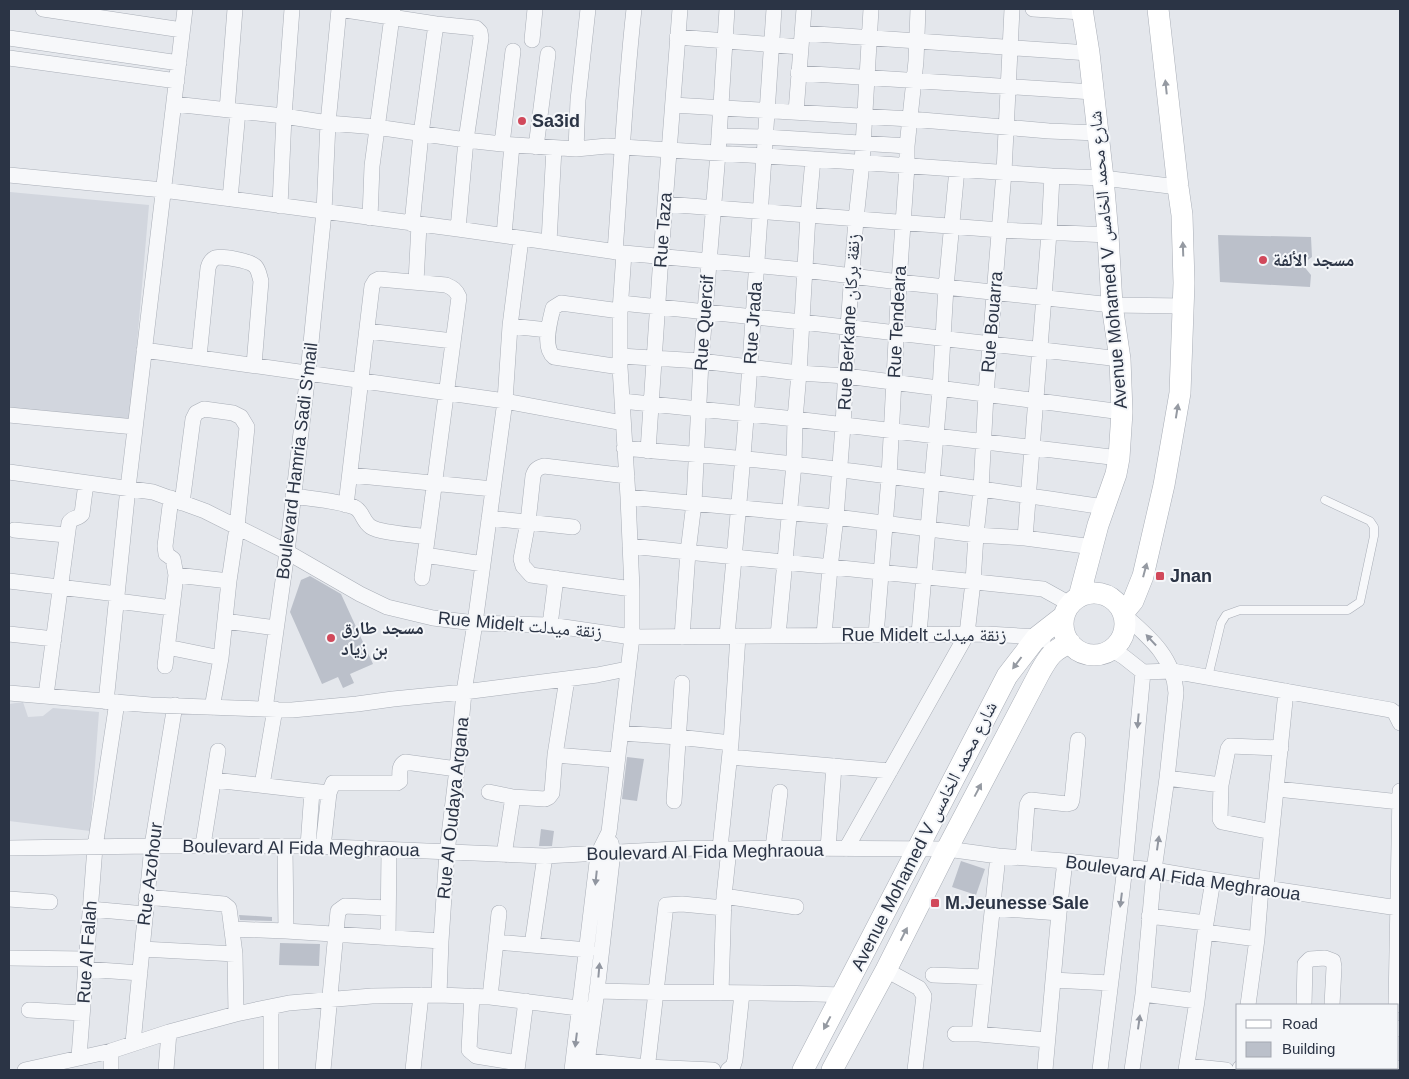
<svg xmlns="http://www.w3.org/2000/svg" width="1409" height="1079" viewBox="0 0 1409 1079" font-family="Helvetica,'Noto Naskh Arabic',sans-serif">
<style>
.built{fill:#d2d6de}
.building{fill:#bbc0ca}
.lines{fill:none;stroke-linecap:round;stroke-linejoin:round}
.lane-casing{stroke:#a9aeb7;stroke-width:9}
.street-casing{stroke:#a9aeb7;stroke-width:16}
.secondary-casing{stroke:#a9aeb7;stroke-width:22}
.lane{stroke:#f7f8fa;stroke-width:8}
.street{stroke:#f7f8fa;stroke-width:15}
.secondary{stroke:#fff;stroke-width:21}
.oneway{fill:#959aa2}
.oneway2{fill:#9196a0}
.poi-dot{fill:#d1495b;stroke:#f4f6f9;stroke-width:2}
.labels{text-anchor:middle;stroke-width:4;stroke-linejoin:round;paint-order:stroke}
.poi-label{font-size:18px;font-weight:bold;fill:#2b3445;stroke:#f4f6f9;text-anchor:start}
.street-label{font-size:18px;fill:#2b3445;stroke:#f4f6f9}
</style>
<rect width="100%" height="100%" fill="#e4e7ec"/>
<!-- built -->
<path class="built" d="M10,192L149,205L130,424L9,409V208Z
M23,702L28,717L43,716L53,708L99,712L90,831L9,821V704Z"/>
<!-- building -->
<path class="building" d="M1218,235L1311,237L1312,257L1302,264L1311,275L1310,287L1220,282Z
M310,576L341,594L373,664L350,674L354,683L343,688L338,677L322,684L290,612L301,580Z
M627,757L644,759L637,801L622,799Z
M541,829L554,831L552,846H539Z
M961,861L985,869L976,895L952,887Z
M239,915L257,916L272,917V921L240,920Z
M280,943L320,944L319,966L279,965Z"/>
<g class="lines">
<defs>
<path id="lane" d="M1208,677L1221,623L1226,615L1240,610H1348L1360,602L1374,536V527L1370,521L1325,500"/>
<path id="street" d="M43,9L182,30
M339,9L436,24L476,28L480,32L481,38L466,140L458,229
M1033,9L1082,12
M802,33L1089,53
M677,37L801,47
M9,38L179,63
M532,40L535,9
M9,58L177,81
M798,73L1093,92
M174,104L284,116L328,123L376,127L466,140L502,144L576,149L607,146L813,159L1052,176L1103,178L1178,187
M673,105L910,119L1049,131L1097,133
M227,110L235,9
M796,112L804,9
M719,136L765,137L907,146
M502,144L513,51
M536,147L548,54
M576,149L578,100L588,9
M9,175L163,190L458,229L624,253L805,270L899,282L1112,305L1184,306
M230,199L238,111
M665,204L1000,230L1108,235
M280,206L284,116L292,9
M370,218L372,166L393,9
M412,224L421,134L436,24
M504,235L512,145
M549,242L554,148
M615,252C621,171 625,90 634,9
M416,282L419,225
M621,303L802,322L1120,359
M510,326L548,330
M367,331L453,341
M144,350L505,401L623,423
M620,356L701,361L799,373L846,376L1122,412
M199,357L208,268C209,264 211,260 215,258C220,255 250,261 255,266C259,270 259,275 261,281L254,365
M620,367L554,357C542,347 550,321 553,308L561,303L620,311
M622,401L795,419L1119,458
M9,415L135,427
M624,448C681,454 738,457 794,464C898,476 1001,492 1105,507
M648,451L661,256L680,9
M9,472L153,492L205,511L287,552L360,594L387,607L433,618L475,623L550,625L632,637L987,634L1037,637L1043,640
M350,475L493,489
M627,476L544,466C537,468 535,470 533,476L528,522L521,559L523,566L531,575L632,589
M293,496C312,499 335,500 354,507C363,511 362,521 371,527C380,533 415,535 427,537
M628,497L836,517L976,535L1025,538L1093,547
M182,503L193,419L196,413L204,409L233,413L241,417L247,427L237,527L229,581L221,658L212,708
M346,505L372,286L375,281L379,279L446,285C453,288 456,290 459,297L422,578
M489,518L573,527
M14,530L66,535
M1025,538L1049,233L1052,176
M630,546L1043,589L1070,604
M425,555L483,564
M176,575L229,581
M9,581L117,594
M117,601L172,608
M1124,615C1149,637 1174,657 1176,693L1167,778L1154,870L1143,994L1132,1070
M225,621L276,628
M550,625L556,578
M9,634L54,639
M919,634L940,389L946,287L957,169
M824,635L830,568L836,517L843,426L848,327L856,219L862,163L871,9
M876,635L889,477L899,282L907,166V146L916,61L918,9
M727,636C735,546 744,455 750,364C758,246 766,127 774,9
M778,636L794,464L795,419L799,373L808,215L813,159
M682,637L688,552L694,503L701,361L718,153L727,9
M167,647L221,658
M1111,649L1124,657L1143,672L1173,671L1391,710L1395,713L1400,723
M165,666L176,575L173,559L166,554L165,546L171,498
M9,693L151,705L292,710L357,704L393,699L464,692L597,675L627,669
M46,695L69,523C72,517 78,519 82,514L86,483
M106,702L128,488L185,9
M265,709L287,552L308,373L324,212L328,123L339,9
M621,733L678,737L731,743
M555,755L616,760
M730,757L890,771
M1167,778L1221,785L1220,819L1222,822L1272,832
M214,780L329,793
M262,785L275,709
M1221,785L1228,749L1230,746L1281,748
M1277,789L1400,802
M489,792L513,797L545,799L549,797L552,793L555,755L567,679
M674,801L682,683
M203,845L218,751
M308,846L312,791
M285,847L286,931
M323,847L329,793L333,783H397L400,781C400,774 398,766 405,762L457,769
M9,848L152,846H308L545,856L695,848L729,849L773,848L947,849L998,856L1065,861L1154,870L1213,880L1398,908
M720,848L731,743L738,636
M773,848L780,792
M828,849L834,766
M846,849L967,634L973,582L976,535L981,489L986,394L1004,172L1012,9
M504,855L513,797
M1023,858L1027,805L1029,801L1031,800L1067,804L1071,803L1072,800L1078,740
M1266,888L1286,691
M724,896L796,907
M146,897L224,904L229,908L235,954L236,1014
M9,899L50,902
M992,908L1059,913
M90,909L145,914
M1149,916L1206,923
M232,929L286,931L441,941
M1205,932L1257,939
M388,938L389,850
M497,942L588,950
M532,945L545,856
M142,949L235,954
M9,958L86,959
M85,969L140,973
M886,970L919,988L924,996L915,1070
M933,975L985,977
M1053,980L1110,983
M597,991C679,994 760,991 842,995
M721,993L724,896L729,849
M1143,994L1197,1001
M439,995L441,941L447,852L457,769L464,692L475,623L505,401L510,326L521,239
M472,996L469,1050L476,1056L518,1063
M490,997L499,913
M1248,1005L1257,939L1261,888
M1304,1005L1305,964L1310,959L1325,958L1333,961L1334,967L1332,1005
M1396,1005L1400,791
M29,1010L82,1013
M1398,1029L1400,1028
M955,1034H979L1047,1040
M979,1034L998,856
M133,1043L152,846L175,705
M111,1051V1070
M79,1057L95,847L117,702
M588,1061L647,1067L713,1070
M1187,1066L1226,1070
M1301,1068L1303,1070
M1396,1068V1070
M25,1070L111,1051L169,1032L236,1014L289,1003L372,996L439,995L490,997L594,1010
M166,1070L169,1032
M271,1070V1007
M323,1070L338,911L345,906L388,908
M413,1070L421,995
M517,1070L526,1001
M572,1070L598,854L609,832L632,637V589L628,497L620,367V311L624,253
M586,1070L597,991L613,852L611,843
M647,1070L666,905L682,904L724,908
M728,1070L733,1066L735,1060L742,993
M1045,1070L1059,913L1065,861
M1100,1070L1125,867L1143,672
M1186,1070L1197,1001L1206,923L1213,880
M1240,1070V1068
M1337,1070V1068"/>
<path id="secondary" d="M1063 624a31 31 0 1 1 62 0a31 31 0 1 1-62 0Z
M1079,597L1098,525L1116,474L1119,458L1122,412L1120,359L1112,305L1108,235L1103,178L1089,53L1082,9
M1123,613L1133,601L1143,576L1164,485L1180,393L1184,283L1182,215L1178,187L1158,9
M803,1070L1007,676L1037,637L1064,616
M832,1070L886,970L947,849L1040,672C1049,656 1053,650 1070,643"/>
</defs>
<!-- lane casing -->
<use href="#lane" class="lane-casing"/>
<!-- street casing -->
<use href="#street" class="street-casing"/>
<!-- secondary casing -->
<use href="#secondary" class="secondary-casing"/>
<!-- lane -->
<use href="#lane" class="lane"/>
<!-- street -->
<use href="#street" class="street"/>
<!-- secondary -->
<use href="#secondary" class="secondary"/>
</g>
<!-- one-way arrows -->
<defs><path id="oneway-solid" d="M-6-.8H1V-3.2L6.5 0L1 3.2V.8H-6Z" transform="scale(1.25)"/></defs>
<g class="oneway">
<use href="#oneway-solid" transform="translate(1166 87) rotate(-96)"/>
<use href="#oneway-solid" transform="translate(1183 249) rotate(-92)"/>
<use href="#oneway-solid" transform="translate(1177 411) rotate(-81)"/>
<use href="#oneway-solid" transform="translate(1145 570) rotate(-75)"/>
<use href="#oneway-solid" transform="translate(1017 663) rotate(127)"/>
<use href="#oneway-solid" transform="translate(978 790) rotate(-62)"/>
<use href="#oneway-solid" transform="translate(904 934) rotate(-63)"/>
<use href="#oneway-solid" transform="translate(827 1023) rotate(118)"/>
</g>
<g class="oneway2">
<use href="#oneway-solid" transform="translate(1151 640) rotate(-133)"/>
<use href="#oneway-solid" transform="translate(1138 721) rotate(95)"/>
<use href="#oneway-solid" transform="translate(1158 843) rotate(-82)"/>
<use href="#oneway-solid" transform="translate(596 878) rotate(96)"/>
<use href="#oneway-solid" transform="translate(1121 900) rotate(97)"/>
<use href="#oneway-solid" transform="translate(599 970) rotate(-85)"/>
<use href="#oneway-solid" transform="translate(1139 1022) rotate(-82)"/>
<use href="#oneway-solid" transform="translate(576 1040) rotate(97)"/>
</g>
<!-- markers -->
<g class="poi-dot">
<circle cx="522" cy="121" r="5"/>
<circle cx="1263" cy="260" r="5"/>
<rect x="1155" y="571" width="10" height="10" rx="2.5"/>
<circle cx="331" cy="638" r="5"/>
<rect x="930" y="898" width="10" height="10" rx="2.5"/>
</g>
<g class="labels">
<!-- poi labels -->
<g class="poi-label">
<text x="532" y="127">Sa3id</text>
<text x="1273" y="266">مسجد الألفة</text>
<text x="1170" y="582">Jnan</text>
<text x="341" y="634">مسجد طارق<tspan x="341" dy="21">بن زياد</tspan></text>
<text x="945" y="909">M.Jeunesse Sale</text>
</g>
<!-- street labels -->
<g class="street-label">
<text transform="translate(663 230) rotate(-86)" y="6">Rue Taza</text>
<text transform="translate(1108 260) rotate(-95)" y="6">Avenue Mohamed V شارع محمد الخامس</text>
<text transform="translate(849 322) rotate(-87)" y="6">Rue Berkane زنقة بركان</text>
<text transform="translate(897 322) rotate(-87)" y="6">Rue Tendeara</text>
<text transform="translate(992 322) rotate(-85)" y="6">Rue Bouarra</text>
<text transform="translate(704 323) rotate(-86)" y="6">Rue Quercif</text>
<text transform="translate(753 323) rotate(-86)" y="6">Rue Jrada</text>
<text transform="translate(297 461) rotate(-83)" y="6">Boulevard Hamria Sadi S'mail</text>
<text transform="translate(520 625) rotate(5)" y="6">Rue Midelt زنقة ميدلت</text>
<text x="924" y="641">Rue Midelt زنقة ميدلت</text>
<text transform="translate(453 808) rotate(-84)" y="6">Rue Al Oudaya Argana</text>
<text transform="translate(924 836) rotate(-63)" y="6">Avenue Mohamed V شارع محمد الخامس</text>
<text transform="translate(301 848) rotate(1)" y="6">Boulevard Al Fida Meghraoua</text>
<text transform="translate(705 852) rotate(-1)" y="6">Boulevard Al Fida Meghraoua</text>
<text transform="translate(150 874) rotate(-83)" y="6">Rue Azohour</text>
<text transform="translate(1183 878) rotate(8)" y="6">Boulevard Al Fida Meghraoua</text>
<text transform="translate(87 952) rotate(-86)" y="6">Rue Al Falah</text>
</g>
</g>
<!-- border -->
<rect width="1409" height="1079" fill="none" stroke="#2b3445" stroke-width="20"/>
<!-- legend -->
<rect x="1236" y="1004" width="162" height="65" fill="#f4f6f9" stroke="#a4a8b1"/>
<rect x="1246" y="1020" width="25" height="8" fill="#ffffff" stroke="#a4a8b1"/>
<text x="1282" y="1029" font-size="15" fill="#2b3445">Road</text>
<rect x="1246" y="1042" width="25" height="15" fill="#bbc0ca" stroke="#a4a8b1"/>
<text x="1282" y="1054" font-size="15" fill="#2b3445">Building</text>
</svg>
